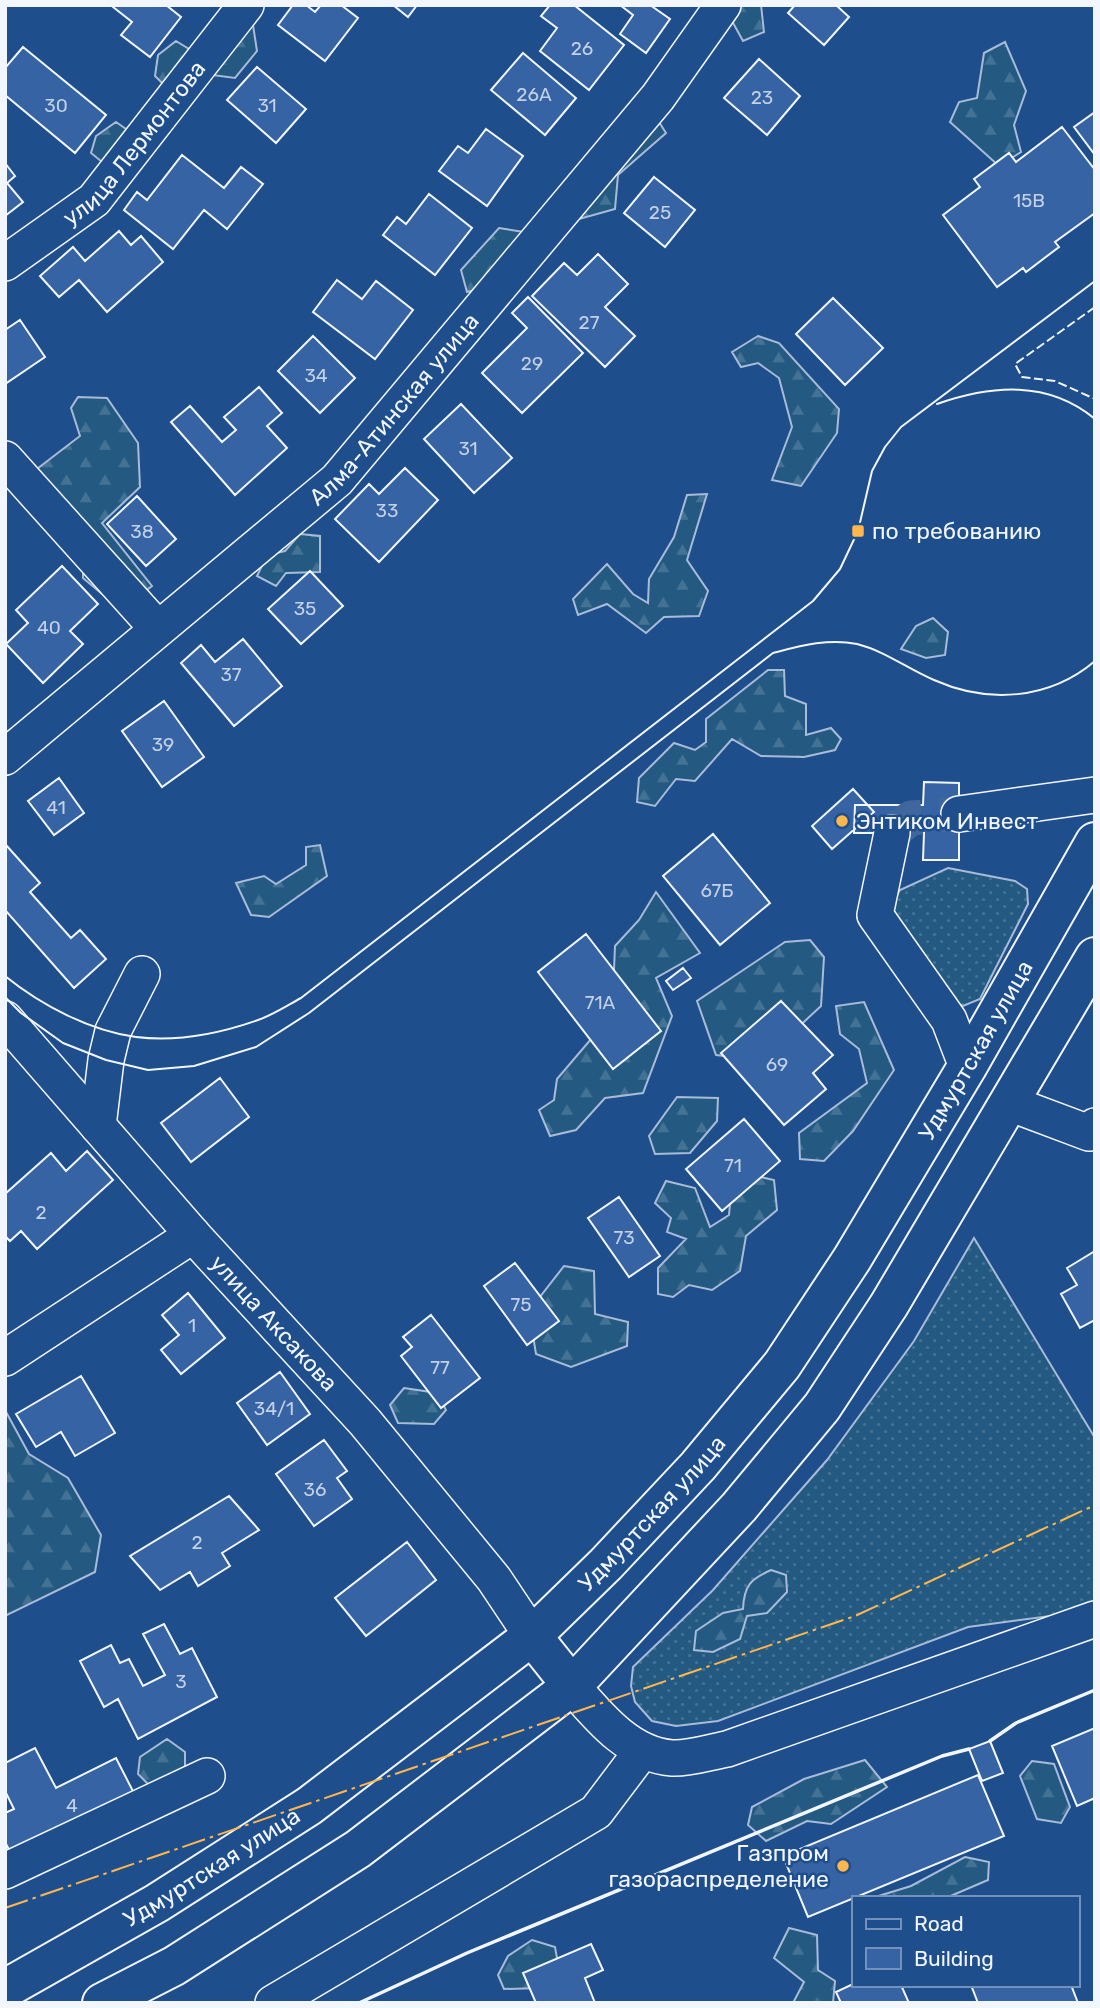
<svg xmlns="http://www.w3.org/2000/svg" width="1100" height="2008" viewBox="0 0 1100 2008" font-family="Rubik,sans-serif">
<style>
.grass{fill:url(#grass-dots);stroke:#a8bbd7;stroke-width:2}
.forest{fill:url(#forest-firs);stroke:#a8bbd7;stroke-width:2}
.building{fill:#3563a3;stroke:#f2f6ff;stroke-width:2}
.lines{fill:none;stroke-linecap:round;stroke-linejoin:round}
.minor-tunnel{stroke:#3f679d;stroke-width:35;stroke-dasharray:35 18;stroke-linecap:butt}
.minor-casing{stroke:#f2f6ff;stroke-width:38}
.major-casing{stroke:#f2f6ff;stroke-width:42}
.minor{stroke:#1f4e8c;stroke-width:35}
.major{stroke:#1f4e8c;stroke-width:38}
.tram{stroke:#f2f6ff;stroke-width:2}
.fence{stroke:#f2f6ff;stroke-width:2;stroke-dasharray:9 3.5;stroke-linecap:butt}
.wall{stroke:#f2f6ff;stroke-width:3.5}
.power{stroke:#ffb74d;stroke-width:2;stroke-dasharray:24 5 3.5 5;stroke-linecap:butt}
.poi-dot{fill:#ffb74d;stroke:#1f4e8c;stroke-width:2.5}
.labels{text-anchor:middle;stroke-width:5;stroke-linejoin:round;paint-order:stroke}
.number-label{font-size:19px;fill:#c3d1e8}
.street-label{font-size:23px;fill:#f2f6ff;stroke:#1f4e8c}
.poi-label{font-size:23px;fill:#f2f6ff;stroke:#1f4e8c;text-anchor:start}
</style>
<defs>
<pattern id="grass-dots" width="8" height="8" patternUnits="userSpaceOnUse" patternTransform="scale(1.75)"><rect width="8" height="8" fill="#245a82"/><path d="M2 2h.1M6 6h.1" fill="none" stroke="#447295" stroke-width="1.8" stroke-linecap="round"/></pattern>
<pattern id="forest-firs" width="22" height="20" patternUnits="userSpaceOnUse" patternTransform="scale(1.75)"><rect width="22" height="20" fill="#245a82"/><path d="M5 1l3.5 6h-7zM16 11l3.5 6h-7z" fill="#447295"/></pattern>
</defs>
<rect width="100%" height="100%" fill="#1f4e8c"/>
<!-- grass -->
<path class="grass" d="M948,868L1015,881L1027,889L1028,904L980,999L963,1006L949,1001L894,929L891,905L900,890Z
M974,1238L1095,1438V1602L1058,1615L968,1627L718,1721L676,1726L652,1721L635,1702L631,1686L633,1667L713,1590L827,1460L914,1341Z"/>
<!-- forest -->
<path class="forest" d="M730,5H761L764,32L743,41L726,10Z
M225,24L253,25L257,51L235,78L212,75Z
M176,41L189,49L186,77L162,83L155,76L158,55Z
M1005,42L1026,91L1014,125L1021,152L999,166L950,122L959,102L977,98L984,53Z
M654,114L666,133L618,175L615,209L579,219Z
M116,122L126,129L127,151L107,166L91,153L96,136Z
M499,228L524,232L494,285L467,292L461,270Z
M758,336L779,343L839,409L837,433L801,486L772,480L792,427L779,378L758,363L741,367L732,352Z
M78,397L107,398L138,443L140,487L102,523L152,586L128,604L102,594L83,578V557L33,472L80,436L71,408Z
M707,494L687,560L708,591L699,616L664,617L646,633L607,604L578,615L573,599L607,564L633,594L648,603L649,579L674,537L687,495Z
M300,534L320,536V572L286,573L276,586L257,576L267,555L285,551Z
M933,618L948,632L945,655L926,658L901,649L916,626Z
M768,670H784L785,696L806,704V735L831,728L841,739L835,750L804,757L761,756L732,739L695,781L676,779L655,806L637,802L639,778L674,743L695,750L706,742V719Z
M320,845L327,876L269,917L251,915L236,883L264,876L276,884L306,865V847Z
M656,892L700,953L656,978L672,1016L643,1093L605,1098L576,1130L550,1136L539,1110L554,1100L557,1079L592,1038L614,970L615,946L639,920Z
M810,940L824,957L821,1006L792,1033L743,1058L716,1055L697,1001L785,942Z
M864,1002L894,1070L853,1131L824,1161L800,1159L799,1133L867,1083L859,1049L840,1034L836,1006Z
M677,1097L718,1098L717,1121L690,1153L655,1154L649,1136Z
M751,1175L774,1180L777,1210L746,1236L740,1271L712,1290L689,1285L673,1297L658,1294V1268L686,1239L667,1232L671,1218L655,1203L666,1181L695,1188L710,1227L729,1215L731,1192Z
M564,1266L594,1271L595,1314L628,1322L627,1346L571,1367L536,1354L529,1311Z
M404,1388L437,1393L446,1410L434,1424L398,1423L390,1405Z
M5,1410L29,1454L68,1478L101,1535L95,1572L5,1616Z
M771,1570L786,1575L787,1592L767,1613L747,1616L740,1639L713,1652L694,1650L696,1631L723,1613L743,1609C744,1585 751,1579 771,1570Z
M167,1739L185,1752V1774L152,1788L138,1774L140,1757Z
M865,1760L887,1787L831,1824L807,1821L766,1841L748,1825L752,1807L804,1779Z
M1032,1761L1054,1764L1070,1807L1061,1823L1037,1819L1020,1776Z
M965,1857L989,1862L988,1880L946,1898H872L911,1886Z
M789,1928L817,1935L818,1970L835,1981L833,2003H793L804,1982L774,1958Z
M532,1940L555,1947L559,1969L541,1988L504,1989L498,1975L508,1956Z"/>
<!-- building -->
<path class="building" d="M114,5H166L181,17L150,57L121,35L132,22L113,7Z
M293,5H306L315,12L321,5H341L358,18L325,61L278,25Z
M393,5H417L408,17Z
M550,5H574L624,45L589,90L540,51L557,28L541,16Z
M620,5H650L670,19L646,53L620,34L633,15Z
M795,5H836L849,17L824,45L788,13Z
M23,47L106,115L75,153L5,95V68Z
M523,53L576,98L545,135L491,90Z
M759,59L800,96L767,135L724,98Z
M257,67L306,109L276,143L227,100Z
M1095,112V155L1074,127Z
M1062,127L1095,170V213L1055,242L1059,247L1026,272L1023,268L997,287L943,215L980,187L974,179L1009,153L1016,162Z
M486,129L523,156L487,206L439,171L458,146L468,153Z
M182,155L224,188L241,167L263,184L227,229L204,210L173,249L124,210L137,192L147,200Z
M5,163L15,176L7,183L23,202L5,216Z
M654,177L695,210L665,247L624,213Z
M429,194L472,228L435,275L383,235L397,217L406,224Z
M119,231L131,245L141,236L163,262L107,312L79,280L59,297L40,276L73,247L85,261Z
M598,254L628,284L605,307L635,336L605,367L532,296L564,263L577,275Z
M337,280L362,299L376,281L413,310L375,359L313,312Z
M528,297L583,353L522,413L482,373L527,328L512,313Z
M833,298L883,348L845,385L796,334Z
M20,320L45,357L5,384V330Z
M313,336L355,378L320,413L278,371Z
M259,387L282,413L267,426L287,448L235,495L171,422L190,406L222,442L236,430L224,417Z
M461,404L512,458L474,493L424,439Z
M405,468L438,500L379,562L335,519L369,484L379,494Z
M137,496L176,539L146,566L107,524Z
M62,566L98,604L70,631L83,644L43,683L6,644L28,623L16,610Z
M310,571L343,606L301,644L268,609Z
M243,639L282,686L234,726L181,663L201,645L215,662Z
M164,701L204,757L162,787L122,731Z
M59,778L84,813L54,835L28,801Z
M924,782L959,783V860H923L924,833H854L855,805H923Z
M853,789L874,812L832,849L812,826Z
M713,834L770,903L720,945L663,876Z
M6,845L40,883L30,892L71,938L80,930L106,959L74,988L5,910Z
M586,934L661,1031L613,1069L538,972Z
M683,968L691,978L673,990L666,981Z
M781,1001L833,1055L813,1073L826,1089L784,1125L721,1053Z
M220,1078L249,1117L191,1162L161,1123Z
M744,1119L780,1161L722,1211L686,1169Z
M87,1151L113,1180L37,1249L21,1231L10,1241L5,1236V1194L51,1153L66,1171Z
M619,1197L660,1256L629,1277L588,1218Z
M1095,1251V1320L1080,1328L1061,1294L1077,1285L1067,1268Z
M515,1263L559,1321L527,1345L484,1286Z
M188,1293L225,1338L181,1374L161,1350L179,1335L162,1315Z
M431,1315L480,1378L441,1408L401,1356L412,1347L403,1337Z
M280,1372L310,1414L267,1445L237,1403Z
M81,1376L115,1433L75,1456L61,1432L36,1447L16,1414Z
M324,1440L347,1471L337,1478L352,1499L314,1526L276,1474Z
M229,1496L259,1530L222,1553L230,1566L198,1586L190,1572L160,1590L130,1556Z
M407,1542L436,1580L366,1636L335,1598Z
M164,1624L180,1654L192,1648L217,1697L138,1739L118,1699L104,1707L80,1661L111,1645L120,1663L129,1659L143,1686L165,1675L143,1634Z
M1095,1728V1798L1077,1806L1052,1746Z
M990,1741L1003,1773L982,1781L969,1749Z
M35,1748L56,1788L116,1758L138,1801L16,1863L5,1842V1813L14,1809L5,1791V1763Z
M978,1775L1004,1836L808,1917L783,1856Z
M591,1944L603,1970L585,1978L595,2003H536L523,1973Z
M853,1984L901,1985L909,2003H841L836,1992Z
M971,1985H1071L1078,2003H978Z"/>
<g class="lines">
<!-- minor-tunnel -->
<path class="minor-tunnel" d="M892,833L911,818L959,814"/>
<defs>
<g id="minor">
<path id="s1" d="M5,263L94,200L246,5"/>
<path d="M5,459L158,629"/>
<path id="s2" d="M5,757L337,480L658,97L723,5"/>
<path d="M959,814L1095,795"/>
<path d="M892,833L875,915L949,1020L967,1067"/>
<path id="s3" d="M5,1019L193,1235L365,1422L494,1579L532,1636"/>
<path d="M1009,1103L1089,1133L1095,1126"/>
<path d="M98,1126L106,1060L113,1031L142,974"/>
<path d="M5,1358L193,1235"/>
<path d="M572,1686C598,1716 629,1755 672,1758C689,1759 710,1752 727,1749L1095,1619"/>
<path d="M5,1871L207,1776"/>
<path d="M273,2003L596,1812L642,1751"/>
</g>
<g id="major">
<path d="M532,1636L572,1686"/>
<path id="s4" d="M5,1989L157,1903L309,1806L532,1636L606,1564L698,1466L782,1365L852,1259L967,1067L1095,842"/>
<path d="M102,2003L174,1966L358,1849L572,1686L739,1507L822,1407L889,1305L1095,957"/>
</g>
</defs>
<!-- minor casing -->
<use href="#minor" class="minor-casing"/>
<!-- major casing -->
<use href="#major" class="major-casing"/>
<!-- minor -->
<use href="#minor" class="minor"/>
<!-- major -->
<use href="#major" class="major"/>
<!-- tram -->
<path class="tram" d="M937,404C992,385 1048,380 1095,419
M5,976C41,1005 90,1031 136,1037C176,1042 221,1033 258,1020C273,1015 288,1005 301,998L813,601L840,569L858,531L872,471L885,447L901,427L1095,281
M5,997L21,1013L63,1043L106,1060L148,1070L194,1066L256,1047L309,1013L773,653C800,646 828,638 857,644C885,651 908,669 934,680C988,704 1049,700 1095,661"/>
<!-- fence -->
<path class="fence" d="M1095,307L1015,364L1022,377L1055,381L1095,399"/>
<!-- wall -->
<path class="wall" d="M990,1741L1016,1723L1095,1690
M359,2003L467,1953L942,1756L969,1749"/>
<!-- power -->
<path class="power" d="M5,1908L855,1616L1095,1505"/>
</g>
<!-- markers -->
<g class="poi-dot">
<rect x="851" y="524" width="14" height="14" rx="3.5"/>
<circle cx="842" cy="821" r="7"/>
<circle cx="843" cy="1866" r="7"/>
</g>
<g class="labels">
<!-- number labels -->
<g class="number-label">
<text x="582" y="55">26</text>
<text x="534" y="101">26А</text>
<text x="762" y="104">23</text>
<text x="56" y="112">30</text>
<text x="267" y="112">31</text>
<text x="1029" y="207">15В</text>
<text x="660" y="219">25</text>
<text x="589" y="329">27</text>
<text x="532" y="370">29</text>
<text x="316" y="382">34</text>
<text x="468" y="455">31</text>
<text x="387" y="517">33</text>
<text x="142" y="538">38</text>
<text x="305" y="615">35</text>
<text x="49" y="634">40</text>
<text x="231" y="681">37</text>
<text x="163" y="751">39</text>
<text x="56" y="814">41</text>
<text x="717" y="897">67Б</text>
<text x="600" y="1009">71А</text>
<text x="777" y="1071">69</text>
<text x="733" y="1172">71</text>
<text x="41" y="1219">2</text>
<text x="624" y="1244">73</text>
<text x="521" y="1311">75</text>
<text x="192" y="1332">1</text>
<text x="440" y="1374">77</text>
<text x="274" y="1415">34/1</text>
<text x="315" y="1496">36</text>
<text x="197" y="1549">2</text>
<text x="181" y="1688">3</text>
<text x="72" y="1812">4</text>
</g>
<!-- street labels -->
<g class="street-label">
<text dy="8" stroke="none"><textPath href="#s1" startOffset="178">улица Лермонтова</textPath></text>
<text dy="8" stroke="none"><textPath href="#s2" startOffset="523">Алма-Атинская улица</textPath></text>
<text dy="8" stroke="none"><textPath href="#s4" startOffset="1374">Удмуртская улица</textPath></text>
<text dy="8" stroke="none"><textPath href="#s3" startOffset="406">улица Аксакова</textPath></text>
<text dy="8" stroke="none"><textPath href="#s4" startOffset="807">Удмуртская улица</textPath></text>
<text dy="8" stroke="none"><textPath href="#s4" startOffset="240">Удмуртская улица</textPath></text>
</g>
<!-- poi labels -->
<g class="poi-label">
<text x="872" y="539">по требованию</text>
<text x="856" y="829">Энтиком Инвест</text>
<text x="829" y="1861" text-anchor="end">Газпром<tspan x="829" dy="26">газораспределение</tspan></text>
</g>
</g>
<!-- border -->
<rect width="1100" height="2008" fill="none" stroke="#f2f6ff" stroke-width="14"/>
<!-- legend -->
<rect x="852" y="1896" width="228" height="91" fill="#1f4e8c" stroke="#7391ba" stroke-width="2"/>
<rect x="866" y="1919" width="35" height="10" fill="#1f4e8c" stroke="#7391ba" stroke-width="2"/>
<text x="914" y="1931" font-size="21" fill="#f2f6ff">Road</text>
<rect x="866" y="1948" width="35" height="21" fill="#3563a3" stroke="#7391ba" stroke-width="2"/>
<text x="914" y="1966" font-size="21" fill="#f2f6ff">Building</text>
</svg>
